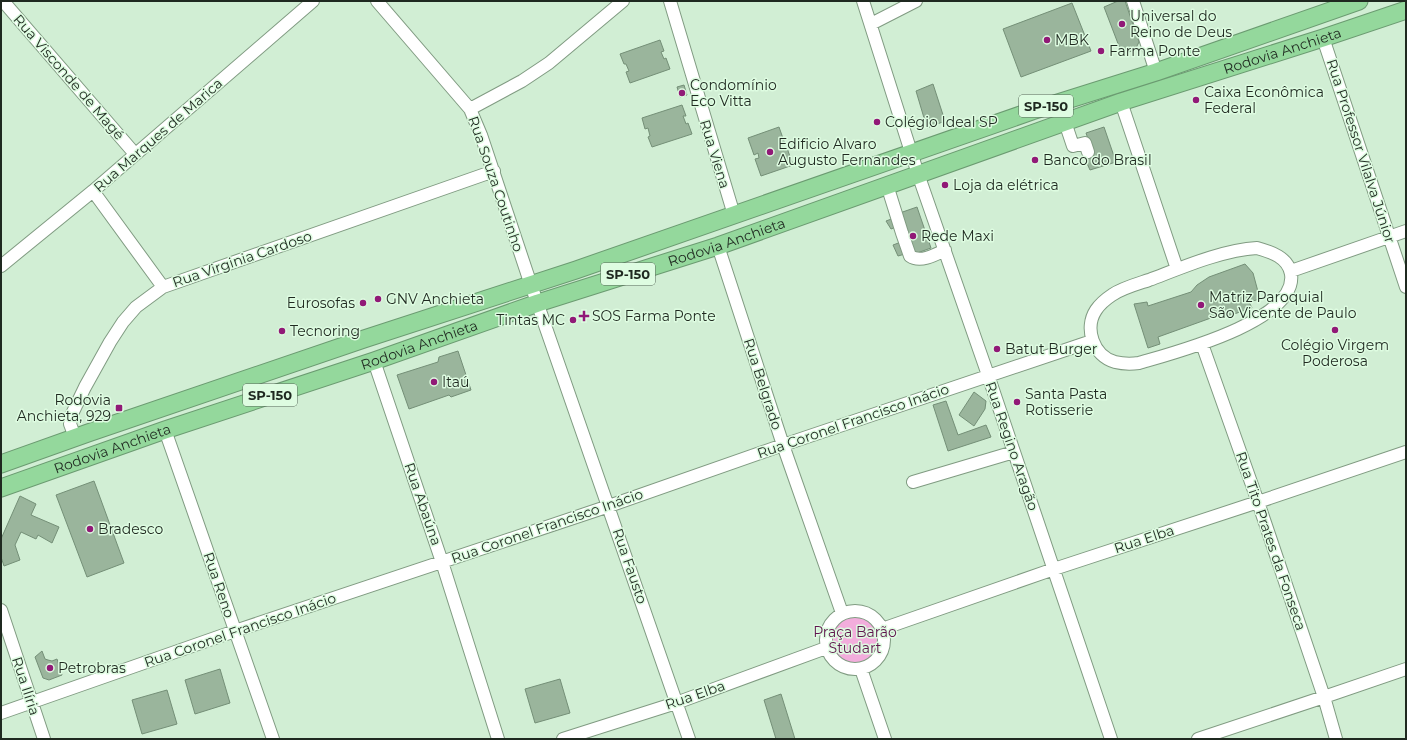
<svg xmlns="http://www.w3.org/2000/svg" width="1407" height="740" viewBox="0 0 1407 740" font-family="Montserrat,sans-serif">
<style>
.green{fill:#f2addc}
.building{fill:#9ab59c;stroke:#748f77}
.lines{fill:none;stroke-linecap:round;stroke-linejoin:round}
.minor-casing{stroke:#809b82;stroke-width:14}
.highway-casing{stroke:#6b9b71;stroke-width:19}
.minor{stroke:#fff;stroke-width:12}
.highway{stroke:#94d89c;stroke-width:17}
.poi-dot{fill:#911977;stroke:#defce1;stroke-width:1.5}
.labels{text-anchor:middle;stroke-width:3;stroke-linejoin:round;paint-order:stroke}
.shield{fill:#defce1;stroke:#58685a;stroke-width:1}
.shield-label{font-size:13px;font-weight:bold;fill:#1f2920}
.poi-label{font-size:14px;fill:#1f2920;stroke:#defce1;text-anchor:start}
.street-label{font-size:14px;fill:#1f2920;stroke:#defce1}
.park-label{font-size:14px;fill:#60154e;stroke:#defce1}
</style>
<rect width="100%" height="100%" fill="#d1eed4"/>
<!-- green -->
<path class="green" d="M831 640a24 24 0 1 1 48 0a24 24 0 1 1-48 0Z"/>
<!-- building -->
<path class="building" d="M1118,1H1125L1139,42L1135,50L1122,54L1104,7Z
M1072,3L1091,51L1021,77L1003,29Z
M660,40L664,51L661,52L664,59L666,58L670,69L630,83L626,72L629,71L626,64H624L620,54Z
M933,84L945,121L927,128L916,91Z
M684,85L687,95L680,97L677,87Z
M682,105L686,116H683L686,124L688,123L692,134L652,147L648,137L650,136L648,128L645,129L642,118Z
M779,127L785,144L781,145L783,150L787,148L793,165L761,176L755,159L759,158L758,153L754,155L748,138Z
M1104,127L1116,162L1090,170L1085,159L1094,156L1086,133Z
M917,207L931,248L906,257L905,254L898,256L893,245L901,242L896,227L891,229L886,221L894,218V215Z
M1245,264L1253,273L1260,299L1249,302L1252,308L1225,317L1222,314L1158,337L1160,344L1148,348L1134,304L1147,302L1148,306L1191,292L1197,285L1209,277Z
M458,351L471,390L451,397L449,395L409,409L397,375L438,362L439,357Z
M974,392L986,401L985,409L974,426L959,415Z
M946,401L958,435L986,425L991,437L948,451L933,405Z
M94,481L124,563L87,577L56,495Z
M20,496L36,504L31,515L59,527L52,543L38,535L36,539L21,532L15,545L20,560L4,566L1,557V539Z
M42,651L45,659L48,660L52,661L57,659L62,675L49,680L43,678L35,657Z
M220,669L230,703L195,714L185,680Z
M560,679L570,713L535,723L525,689Z
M167,690L177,724L142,734L132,700Z
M781,694L795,739H776L764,700Z"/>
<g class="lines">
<defs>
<path id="minor" d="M3,1L135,154
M377,1L470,109L481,135L531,285L689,739
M670,1L734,215
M863,1L918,174L988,375L1111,739
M1133,1L1156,72
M871,24L916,1
M1323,38L1406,287
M1121,102L1177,269
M470,109L522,81L549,63L623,1
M1065,122L1073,146L1085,143L1088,152
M887,185L902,233L910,256C920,263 935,255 945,250
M93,191L163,287
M718,246L783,445L842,613
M1257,248C1271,252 1288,257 1291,274C1298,321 1173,353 1139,363C1131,364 1123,364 1115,362C1093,356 1084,328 1096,310C1100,304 1106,299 1112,295C1122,288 1137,284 1149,280C1181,268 1222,250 1257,248Z
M1,266L93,191L313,1
M1291,271L1406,231
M1202,344L1258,502L1324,697L1336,739
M374,361L442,562L498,739
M165,430L273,739
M75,437L70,424L72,414L85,387L110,342L123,322L136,307L163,287L494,171
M913,482L1014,452
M1,610L44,739
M826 640a29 29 0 1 1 58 0a29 29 0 1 1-58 0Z
M882,629L1054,569L1258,502L1406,452
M861,669L885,739
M1,713L235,631L609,506L783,445L1092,341
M563,739L676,703L826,648
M1198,739L1324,697L1406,669"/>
<g id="highway">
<path d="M1,464L88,433L364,339L576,270L1032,111L1156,72L1359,1"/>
<path id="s1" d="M1,488L165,430L374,361L538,303L718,246L1121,102L1323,38L1406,10"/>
</g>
</defs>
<!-- minor casing -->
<use href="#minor" class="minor-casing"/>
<!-- highway casing -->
<use href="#highway" class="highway-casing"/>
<!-- minor -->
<use href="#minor" class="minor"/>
<!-- highway -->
<use href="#highway" class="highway"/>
</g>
<!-- markers -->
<g class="poi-dot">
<circle cx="1122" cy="24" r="4"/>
<circle cx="1047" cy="40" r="4"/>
<circle cx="1101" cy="51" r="4"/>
<circle cx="682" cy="93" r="4"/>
<circle cx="1196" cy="100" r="4"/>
<circle cx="877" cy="122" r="4"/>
<circle cx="770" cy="152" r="4"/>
<circle cx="1035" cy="160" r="4"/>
<circle cx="945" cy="185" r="4"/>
<circle cx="913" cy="236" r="4"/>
<circle cx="378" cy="299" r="4"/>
<circle cx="363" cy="303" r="4"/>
<circle cx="1201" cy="305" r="4"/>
<path d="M582 310h4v4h4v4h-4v4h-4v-4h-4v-4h4z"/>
<circle cx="573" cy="320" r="4"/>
<circle cx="1335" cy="330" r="4"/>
<circle cx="282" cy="331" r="4"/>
<circle cx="997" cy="349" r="4"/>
<circle cx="434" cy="382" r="4"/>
<circle cx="1017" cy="402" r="4"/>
<rect x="115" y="404" width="8" height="8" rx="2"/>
<circle cx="90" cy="529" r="4"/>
<circle cx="50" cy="668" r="4"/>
</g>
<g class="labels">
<!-- shield labels -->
<g class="shield">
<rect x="1019" y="95" width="54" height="22" rx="3"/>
<rect x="601" y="263" width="54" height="22" rx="3"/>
<rect x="243" y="384" width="54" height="22" rx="3"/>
</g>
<g class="shield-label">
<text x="1046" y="111">SP-150</text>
<text x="628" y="279">SP-150</text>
<text x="270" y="400">SP-150</text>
</g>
<!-- poi labels -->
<g class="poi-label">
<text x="1130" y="21">Universal do<tspan x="1130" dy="16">Reino de Deus</tspan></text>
<text x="1055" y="45">MBK</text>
<text x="1109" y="56">Farma Ponte</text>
<text x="690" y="90">Condomínio<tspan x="690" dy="16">Eco Vitta</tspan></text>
<text x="1204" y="97">Caixa Econômica<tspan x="1204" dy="16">Federal</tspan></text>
<text x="885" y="127">Colégio Ideal SP</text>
<text x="778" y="149">Edificio Alvaro<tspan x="778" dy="16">Augusto Fernandes</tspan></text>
<text x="1043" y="165">Banco do Brasil</text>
<text x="953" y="190">Loja da elétrica</text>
<text x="921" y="241">Rede Maxi</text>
<text x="1209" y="302">Matriz Paroquial<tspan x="1209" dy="16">São Vicente de Paulo</tspan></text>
<text x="386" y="304">GNV Anchieta</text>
<text x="355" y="308" text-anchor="end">Eurosofas</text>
<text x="592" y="321">SOS Farma Ponte</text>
<text x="565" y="325" text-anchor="end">Tintas MC</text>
<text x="290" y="336">Tecnoring</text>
<text x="1335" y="350" text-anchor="middle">Colégio Virgem<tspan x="1335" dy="16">Poderosa</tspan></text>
<text x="1005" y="354">Batut Burger</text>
<text x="442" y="387">Itaú</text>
<text x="1025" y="399">Santa Pasta<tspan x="1025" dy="16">Rotisserie</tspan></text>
<text x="111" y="405" text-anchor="end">Rodovia<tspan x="111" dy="16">Anchieta, 929</tspan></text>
<text x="98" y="534">Bradesco</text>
<text x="58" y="673">Petrobras</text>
</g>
<!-- street labels -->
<g class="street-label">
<text dy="5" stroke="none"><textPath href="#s1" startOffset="1354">Rodovia Anchieta</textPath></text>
<text transform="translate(69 77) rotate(49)" y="5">Rua Visconde de Magé</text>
<text transform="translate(158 135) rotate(-41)" y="5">Rua Marques de Marica</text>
<text transform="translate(1361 151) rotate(72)" y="5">Rua Professor Vilalva Júnior</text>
<text transform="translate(715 154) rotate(73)" y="5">Rua Viena</text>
<text transform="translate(496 184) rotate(71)" y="5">Rua Souza Coutinho</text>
<text dy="5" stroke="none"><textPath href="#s1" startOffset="766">Rodovia Anchieta</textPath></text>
<text transform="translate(242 259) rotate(-19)" y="5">Rua Virginia Cardoso</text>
<text dy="5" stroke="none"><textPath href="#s1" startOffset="442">Rodovia Anchieta</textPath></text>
<text transform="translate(763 384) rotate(72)" y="5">Rua Belgrado</text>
<text transform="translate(853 421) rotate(-19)" y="5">Rua Coronel Francisco Inácio</text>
<text transform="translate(1012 446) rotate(71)" y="5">Rua Regino Aragão</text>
<text dy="5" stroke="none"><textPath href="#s1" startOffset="118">Rodovia Anchieta</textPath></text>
<text transform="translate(423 504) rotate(71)" y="5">Rua Abaúna</text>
<text transform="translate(547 526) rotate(-19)" y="5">Rua Coronel Francisco Inácio</text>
<text transform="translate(1144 539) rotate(-18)" y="5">Rua Elba</text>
<text transform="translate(1271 541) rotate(71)" y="5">Rua Tito Prates da Fonseca</text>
<text transform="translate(630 566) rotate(71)" y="5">Rua Fausto</text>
<text transform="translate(219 585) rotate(71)" y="5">Rua Reno</text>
<text transform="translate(240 630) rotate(-19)" y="5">Rua Coronel Francisco Inácio</text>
<text transform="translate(26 686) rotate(72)" y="5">Rua Ilíria</text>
<text transform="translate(695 695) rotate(-19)" y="5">Rua Elba</text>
</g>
<!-- park labels -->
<g class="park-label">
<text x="855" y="637">Praça Barão<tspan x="855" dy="16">Studart</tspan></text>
</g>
</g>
<!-- border -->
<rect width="1407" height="740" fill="none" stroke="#1f2920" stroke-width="4"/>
</svg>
